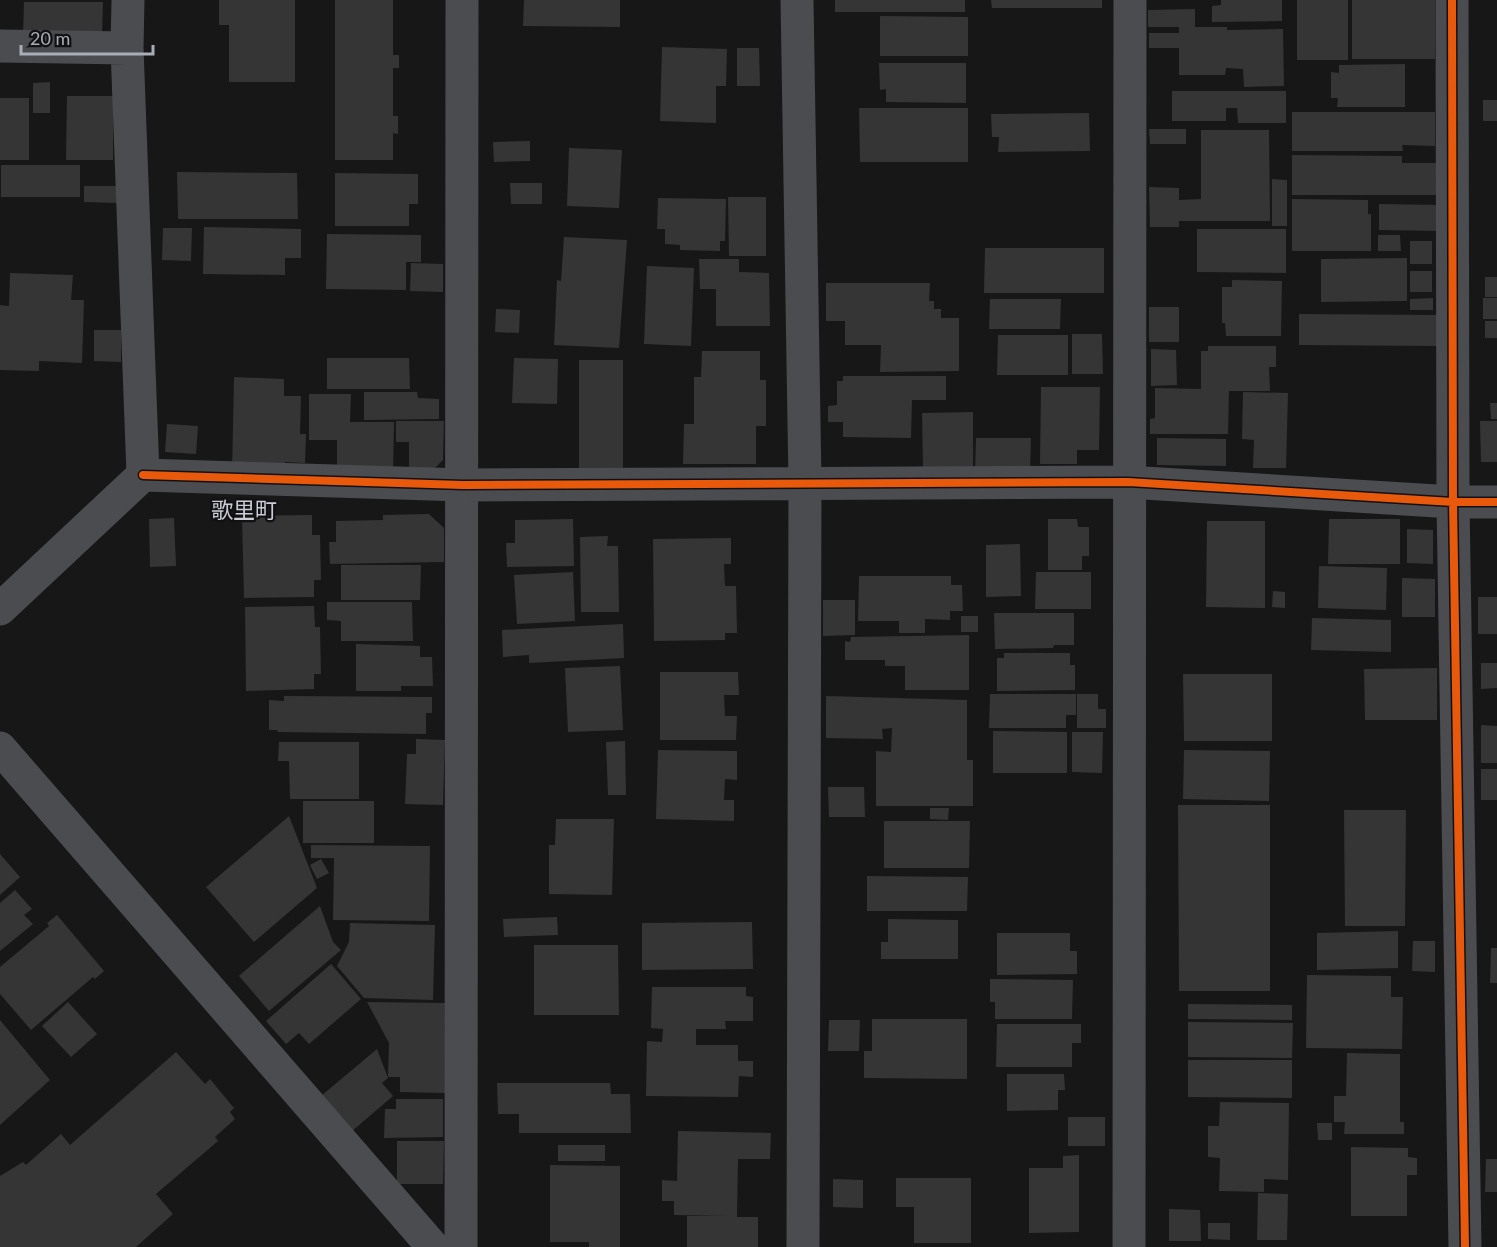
<svg xmlns="http://www.w3.org/2000/svg" width="1497" height="1247" viewBox="0 0 1497 1247" font-family="Lato,'Noto Sans JP',sans-serif">
<style>
.building{fill:#353536}
.lines{fill:none;stroke-linecap:round;stroke-linejoin:round}
.minor{stroke:#4b4c50;stroke-width:33}
.cycleway-casing{stroke:#111113;stroke-width:11}
.cycleway{stroke:#e8590c;stroke-width:8}
.labels{text-anchor:middle;stroke-width:4.5;stroke-linejoin:round;paint-order:stroke}
.quarter-label{font-size:22px;fill:#c9ccd4;stroke:#111113}
</style>
<rect width="100%" height="100%" fill="#171717"/>
<!-- building -->
<path class="building" d="M219,0H295V82H229V25H219Z
M335,0H393V55H399V68H393V116H398V134L393,133V160H335Z
M524,0H620V27L523,26Z
M835,0H965V12H835Z
M991,0H1102V8H992Z
M1221,0H1282V21L1212,22V6L1221,5Z
M1297,0H1348V60H1297Z
M1352,0H1435V59H1352Z
M24,2H103L102,36H23Z
M1195,9V27H1227V30L1283,29L1284,86L1244,87L1243,69L1226,68L1225,75H1179V48H1149V33H1179V27H1148V10Z
M880,16L968,17V56H880Z
M662,47L727,49L726,86H716V123L660,121Z
M737,48H759L760,86H737Z
M879,63H966V103L886,102V89L880,90Z
M1405,64V107H1337L1338,98H1331V72L1339,73V65Z
M50,82V113H33V83Z
M1172,91H1286V123H1238L1237,108H1226V121H1172Z
M67,96H113V160H66Z
M0,98H29V160H0Z
M1483,100H1497V121H1483Z
M859,108H968V162H860Z
M1292,112H1435V146L1402,145L1403,151H1292Z
M1089,113L1090,151L998,152L999,137H992L991,114Z
M1149,129H1186V144H1150Z
M1201,130H1269L1270,221H1179V227H1150L1149,187L1179,188V200L1201,199Z
M530,141V161L494,162L493,142Z
M569,148L622,150L619,208L567,206Z
M1292,155L1402,156V163H1437V195H1292Z
M1,165H80V197H1Z
M177,172L297,173L298,219H178Z
M335,173L418,174V204H409V226H335Z
M1272,179L1287,180V226H1272Z
M510,183H542V204H511Z
M84,186H116L117,203L84,202Z
M728,197H766V256H729Z
M658,198L726,199L725,241H720V251L680,250V245L665,244V229H657Z
M1292,199L1368,200V214H1371V251H1292Z
M1379,204L1439,205V231L1379,230Z
M204,227L301,229V258H285V275L203,274Z
M163,228H192L191,261L162,260Z
M1197,229H1286V273L1197,272Z
M327,234L421,235V262H406V290L326,289Z
M1378,235H1400L1401,251H1378Z
M564,237L627,240L619,348L554,345L557,280L561,281Z
M1410,241H1432V264H1410Z
M985,248H1104V293H984Z
M1407,258V301L1321,302V259Z
M699,259H739V272L769,273L770,326H716V289H700Z
M411,263L443,264V292L410,291Z
M647,266L694,268L691,346L644,344Z
M1410,271H1432V292H1410Z
M10,273L73,275L71,300H84L82,363L39,361V371L0,370V305L9,306Z
M1485,277H1497V297H1485Z
M1232,280L1282,281L1281,336H1226L1225,323H1222V287H1232Z
M826,283H930L929,301H934V309H941V318H959V371L880,372L881,345H845V321H826Z
M1433,298V310H1410V299Z
M1483,298H1497V319H1483Z
M990,299H1061L1060,329H989Z
M1149,307H1179V342H1149Z
M496,309L520,310L519,333L495,332Z
M1299,314L1437,315V346L1299,345Z
M1485,321H1497V338H1485Z
M94,330H121V362L94,361Z
M1072,334H1102L1103,374H1072Z
M998,335H1068V375H997Z
M1208,346H1276V367H1269L1270,391H1229L1228,434H1150V419L1155,418V388L1201,389V351H1208Z
M1151,349L1176,350L1177,385L1151,386Z
M702,351H760V380H766V426H756V464H683L684,424H694V377H701Z
M327,358H409L410,389H327Z
M514,358L558,359L557,404L512,403Z
M579,360H623V472H579Z
M843,376H946V400H912L911,438L843,437V422H828V406L837,405V381H843Z
M234,377L284,379V396H301L300,434H306L305,463L285,462V474L232,472Z
M1041,387H1100L1099,450H1077V464H1040Z
M364,392H417L418,398L439,399V419L364,420Z
M1243,392L1288,393L1286,468H1253L1254,440L1242,439Z
M309,394H351L350,422H394L393,473H337V440H309Z
M1490,403H1497V419H1491Z
M973,412V473L923,467L922,413Z
M396,421H444L443,460L430,473L409,474V442H396Z
M1480,421H1497V462H1481Z
M167,424L198,426L196,454L165,452Z
M976,438H1031L1030,473L975,472Z
M1157,438L1226,439V466L1157,465Z
M429,514L444,528V562L330,564L329,542H336V521L383,520V515Z
M312,515V535H320L321,580H314V597L244,598L242,516Z
M174,518L176,566L150,567L149,519Z
M573,519L574,566L507,567L506,543H515V520Z
M1048,519H1077L1078,527H1089V556H1082V570H1048Z
M1329,519H1400V564H1328Z
M1207,521H1265V608L1206,607Z
M1407,529L1433,530V564L1407,563Z
M608,536L607,546H618L619,612H581L580,537Z
M731,538V564H724L725,586H736L737,633H725V640L654,641L653,539Z
M1020,544L1021,596L986,597V545Z
M341,565H421L420,600H341Z
M1319,566L1387,568L1386,610L1318,608Z
M573,572L575,621L517,624L514,575Z
M1036,572H1091V609H1035Z
M859,576H951V585H962L963,611H950V620L925,619V633H899V621H858Z
M1402,578L1435,579V617H1402Z
M1273,591L1285,592V608L1272,607Z
M1478,597H1497V634H1478Z
M823,600H855V635L823,636Z
M327,602H412L413,641H341V621L327,620Z
M314,606L315,627H320L321,674H314V689L246,691L245,607Z
M994,613H1074V645H1054L1053,648L995,649Z
M961,616H978V632H961Z
M1312,618L1391,620V652L1311,650Z
M623,624L624,658L529,663V655L503,657L502,630Z
M969,635V690H905V666H885V660H845V641L850,642L851,637Z
M356,644L420,646V657H432L433,686H401V691H356Z
M1004,653H1070V665H1075V690L997,691V658H1004Z
M1481,663H1497V688L1481,689Z
M620,666L623,730L568,732L565,668Z
M1437,668V720H1365L1364,669Z
M660,672H738L739,695H724L725,716H737L736,740H660Z
M1183,674H1272V741H1184Z
M990,694H1076V715H1066V728H989Z
M1077,694H1098V709H1106V728H1077Z
M284,696L432,697V713H426V734L278,732L277,730H269V700L284,701Z
M826,696L967,700V760H973V806H876V751L891,752L892,728L882,729L883,739L826,738Z
M1481,725L1497,726V763H1481Z
M993,731L1067,732V773H993Z
M1072,732H1103L1102,773L1072,772Z
M416,739L445,740L443,805L405,804L407,754H416Z
M625,741L626,795H608L606,742Z
M279,742H359V799H290L289,761H278Z
M658,750L737,751V780L725,779L724,800H734V821L656,819Z
M1184,750L1270,751L1269,801L1183,799Z
M1481,769H1497V800H1481Z
M828,787H864L865,817H829Z
M303,801H374V843H303Z
M1178,805H1270V991H1179Z
M930,808H949L948,820L930,819Z
M1344,810H1406L1405,926H1345Z
M289,816L317,888L254,942L206,887Z
M556,819H614L612,895L549,894V845H555Z
M884,821H970L969,868H884Z
M311,845L430,846L429,921L333,920L334,858H311Z
M0,854L20,877L0,895Z
M321,859L329,873L317,879L310,865Z
M867,876L968,877L967,911H867Z
M15,890L32,909L24,915L33,924L0,951V903Z
M320,906L333,942L341,950L269,1011L239,976Z
M57,915L104,971L95,979L93,977L31,1030L0,994V967L49,926L47,923Z
M557,917L558,935L504,937L503,919Z
M888,919L958,920V959H881V942H888Z
M752,922L753,969L642,970V923Z
M350,923L435,925L433,1000L364,998L337,966L349,942Z
M1398,931V968L1317,970V933Z
M997,933H1070V951H1077V974L997,975Z
M1413,941H1435V972L1412,971Z
M534,945H618L619,1015H534Z
M1491,948H1497V983H1490Z
M331,964L361,999L309,1044L299,1033L286,1044L266,1021Z
M1307,975L1391,976V997H1403L1402,1049L1306,1048Z
M990,979L1073,980L1072,1019H995V1002H990Z
M652,987H746V996L753,997V1021H725L726,1029H696V1045H738V1061H753V1077L739,1076L738,1097L646,1096L647,1041L662,1042L663,1029L651,1028Z
M68,1002L97,1034L71,1057L42,1026Z
M367,1002L446,1003L445,1093L400,1092V1077H388L389,1043Z
M1188,1004L1292,1005V1020L1188,1019Z
M872,1019H967V1079L864,1078V1051H872Z
M0,1020L50,1080L0,1125Z
M829,1020H860L859,1051H828Z
M1188,1022L1293,1023L1292,1058L1188,1057Z
M997,1024H1081V1043H1072V1067H996Z
M377,1049L388,1078L382,1083L393,1096L351,1132L321,1096Z
M176,1052L205,1084L210,1079L234,1108L230,1112L235,1119L215,1137L218,1141L156,1194L173,1214L136,1247H0V1176L23,1162L26,1165L61,1134L70,1145Z
M1347,1053L1400,1054V1122H1404V1134H1344L1345,1122H1334V1096H1346Z
M1188,1060H1292V1098L1188,1097Z
M1007,1074H1064L1065,1090H1058V1110L1007,1111Z
M497,1083H610L611,1094H630L631,1133H519V1114H498Z
M396,1099H443V1137L384,1138L385,1109H396Z
M1220,1102L1289,1103L1288,1180L1264,1179V1192L1219,1191L1220,1158L1208,1157V1126H1219Z
M1068,1117H1105V1146H1068Z
M1317,1123H1332V1140H1318Z
M678,1131L771,1133L770,1159H738L737,1217H758V1247H687V1216H725L674,1215V1201H662V1180L677,1181Z
M397,1141H444L443,1184H397Z
M558,1145H605V1161H558Z
M1351,1147L1408,1148V1157L1417,1158V1175H1407V1216H1351Z
M1079,1155V1232L1029,1233V1168H1063V1156Z
M1486,1159H1497V1192H1485Z
M550,1165L620,1166V1247H589V1242H550Z
M896,1178H971V1243H914V1207H896Z
M833,1179L863,1180V1208L833,1207Z
M1258,1193L1288,1194L1287,1240H1257Z
M1169,1209L1200,1210L1201,1241H1169Z
M1208,1223H1230V1240L1208,1239Z"/>
<g class="lines">
<!-- minor -->
<path class="minor" d="M797,0L805,482L803,1247
M1452,0L1453,502L1465,1247
M0,46L127,48
M143,475L463,485L1128,482L1453,502H1497
M0,609L143,475L127,48L128,0
M0,748L433,1247
M461,1247L462,0
M1129,1247L1130,0"/>
<defs>
<path id="cycleway" d="M1452,0L1453,502L1465,1247
M143,475L463,485L1128,482L1453,502H1497"/>
</defs>
<!-- cycleway casing -->
<use href="#cycleway" class="cycleway-casing"/>
<!-- cycleway -->
<use href="#cycleway" class="cycleway"/>
</g>
<g class="labels">
<!-- quarter labels -->
<g class="quarter-label">
<text x="244" y="518">歌里町</text>
</g>
</g>
<!-- scale -->
<path d="M21 45v9h132v-9" fill="none" stroke="#a8adb8" stroke-width="3"/>
<text x="30" y="45" font-size="18" fill="#a8adb8" stroke="#111113" stroke-width="4.5" paint-order="stroke">20 m</text>
</svg>
